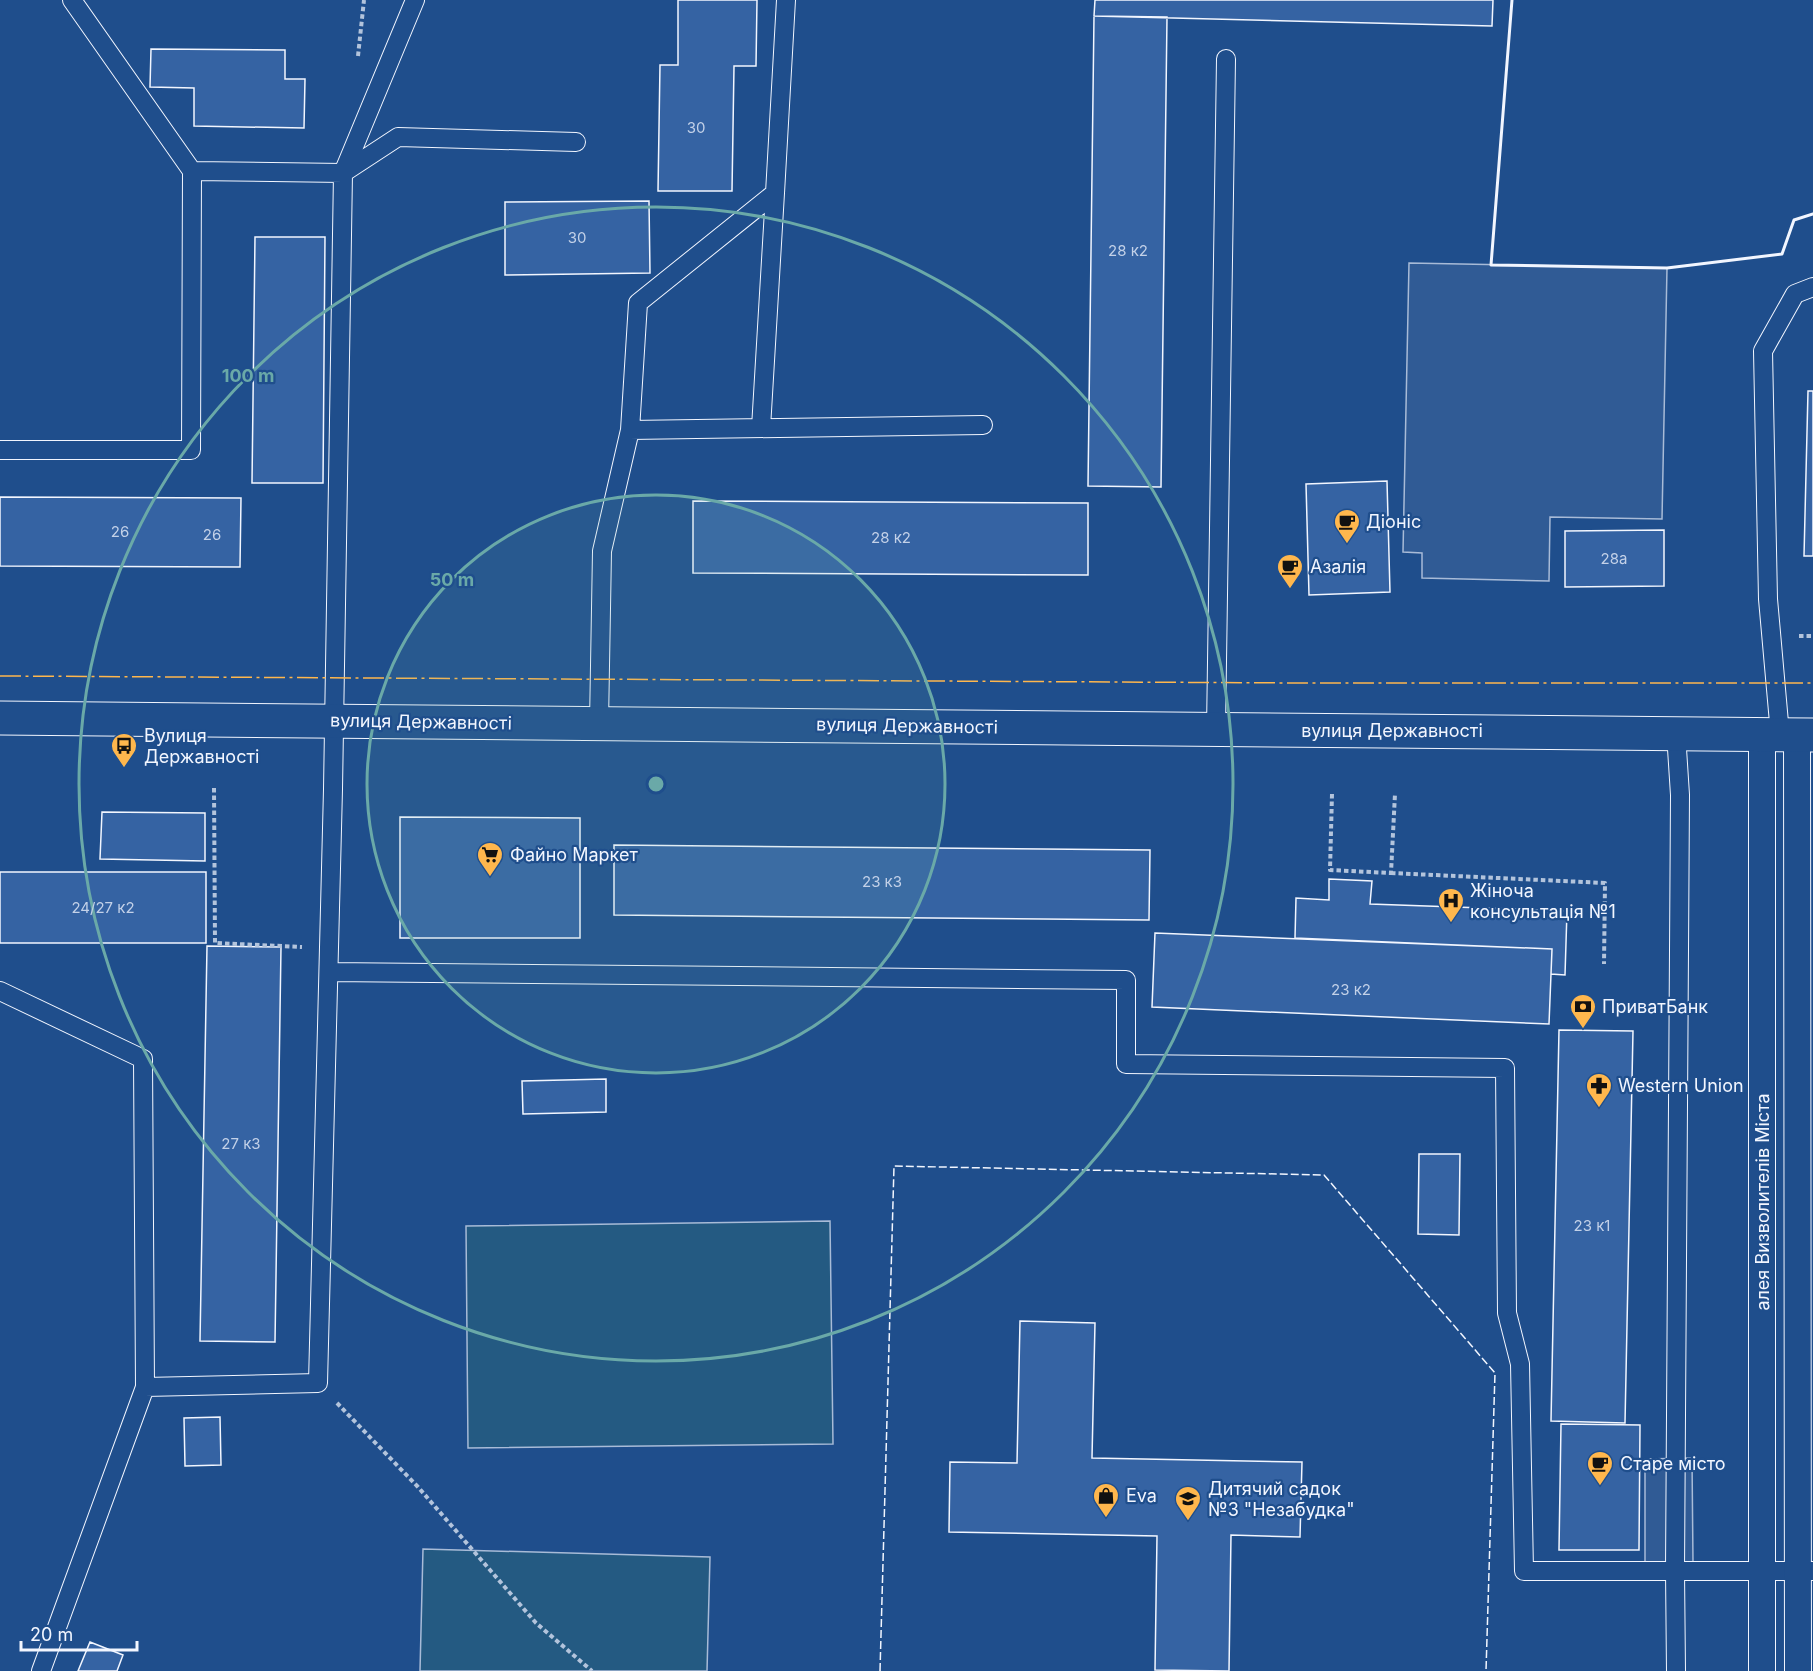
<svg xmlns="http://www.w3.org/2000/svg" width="1813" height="1671" viewBox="0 0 1813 1671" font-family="Inter,sans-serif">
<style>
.green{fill:#245a82;stroke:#a8bbd7;stroke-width:1.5}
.parking{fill:#305b95;stroke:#a8bbd7;stroke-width:1.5}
.building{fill:#3563a3;stroke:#f2f6ff;stroke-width:1.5}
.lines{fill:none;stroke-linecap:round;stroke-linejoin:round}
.service-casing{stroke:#f2f6ff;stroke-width:20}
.pedestrian-casing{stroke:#f2f6ff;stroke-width:28}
.tertiary-casing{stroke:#f2f6ff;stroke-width:35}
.path{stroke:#b3c4dc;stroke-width:4;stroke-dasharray:4.5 3;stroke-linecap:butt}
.service{stroke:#1f4e8c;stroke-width:18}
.pedestrian{stroke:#1f4e8c;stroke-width:26}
.tertiary{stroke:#1f4e8c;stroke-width:33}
.fence{stroke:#f2f6ff;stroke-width:1.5;stroke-dasharray:8 3;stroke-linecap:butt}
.wall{stroke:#f2f6ff;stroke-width:3}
.power{stroke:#ffb74d;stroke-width:1.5;stroke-dasharray:21 4.5 3 4.5;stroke-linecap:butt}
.ring{fill:none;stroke:#6aa9a8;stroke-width:3}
.labels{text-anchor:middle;stroke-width:4.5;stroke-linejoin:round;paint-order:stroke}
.number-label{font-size:15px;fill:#c3d1e8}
.poi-label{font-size:18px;fill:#f2f6ff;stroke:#1f4e8c;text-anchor:start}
.street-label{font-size:18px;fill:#f2f6ff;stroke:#1f4e8c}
.centre{fill:#6aa9a8;stroke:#1f4e8c;stroke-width:3}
.ring-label{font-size:18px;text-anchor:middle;font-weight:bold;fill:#6aa9a8;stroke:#1f4e8c;stroke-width:4.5;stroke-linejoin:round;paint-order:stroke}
</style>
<rect width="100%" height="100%" fill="#1f4e8c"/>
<!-- green -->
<path class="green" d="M830,1221L833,1444L468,1448L466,1226Z
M423,1549L710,1557L707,1671H420Z"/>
<!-- parking -->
<path class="parking" d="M1409,263L1667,268L1662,519L1550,517L1549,581L1422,578V553L1403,552Z
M1692,1458L1693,1563H1645V1459Z"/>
<!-- building -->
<path class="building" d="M678,0H757L756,66H734L732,191H658L660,65H678Z
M1095,0H1493L1492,26L1094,16Z
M1094,16L1167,17L1161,487L1088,486Z
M151,49L285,50V79H305L304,128L194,126V88L150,87Z
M649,201L650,273L505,275V202Z
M255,237H325L323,483H252Z
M1808,391H1813V556H1804Z
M1387,481L1390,592L1309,595L1306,484Z
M0,497L241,498L240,567L0,566Z
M693,501L1088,503V575L693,573Z
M1664,530V586L1565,587V531Z
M102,812L205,813V861L100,859Z
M400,817L580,818V938H400Z
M614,845L1150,850L1149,920L614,915Z
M0,872H206V943H0Z
M1329,879L1372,881L1370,904L1567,911L1565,975L1551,974L1552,949L1295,938L1296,898L1329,900Z
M1155,933L1552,949L1549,1024L1152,1007Z
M207,946L281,947L275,1342L200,1341Z
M1559,1030L1633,1031L1625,1423L1551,1421Z
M606,1079V1112L523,1114L522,1081Z
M1419,1154H1460L1459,1235L1418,1234Z
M1020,1321L1095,1323L1092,1458L1302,1462L1300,1537L1231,1535L1229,1671L1155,1670L1157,1536L949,1532L950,1462L1017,1463Z
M220,1417L221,1465L185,1466L184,1418Z
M1561,1424L1640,1425L1639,1550H1559Z
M90,1642L123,1655L117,1671H78Z"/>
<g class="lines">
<defs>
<path id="service" d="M72,0L192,171
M761,428L775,193
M630,430L638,303L775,193L786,0
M0,450H191L192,171L343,173L398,137L576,142
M599,723L602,551L630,430L983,425
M1216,729L1226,59
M1780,734L1768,599L1763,351L1795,294L1813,287
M329,972L1126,980V1064L1505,1068L1507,1313L1520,1364L1524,1571H1813
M0,991L143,1059L145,1387L41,1671
M145,1387L318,1383L333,789L343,173L415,0
M1676,1671L1675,1571L1680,795L1676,733"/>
<path id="pedestrian" d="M1797,734L1798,1671
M1762,1671V734"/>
<path id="tertiary" d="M0,718L1813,735"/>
</defs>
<!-- service casing -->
<use href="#service" class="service-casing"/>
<!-- pedestrian casing -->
<use href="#pedestrian" class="pedestrian-casing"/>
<!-- tertiary casing -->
<use href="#tertiary" class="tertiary-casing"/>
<!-- path -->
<path class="path" d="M358,56L364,0
M1799,636H1813
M214,788L215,943L302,947
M1332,794L1330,870L1391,873L1395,794
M1391,873L1605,883L1604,964
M337,1403L418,1487L536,1623L592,1671"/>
<!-- service -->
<use href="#service" class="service"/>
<!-- pedestrian -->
<use href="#pedestrian" class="pedestrian"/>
<!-- tertiary -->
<use href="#tertiary" class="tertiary"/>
<!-- fence -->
<path class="fence" d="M880,1671L894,1166L1324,1175L1495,1373L1486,1671"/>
<!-- wall -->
<path class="wall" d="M1512,0L1491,265L1667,268L1782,254L1794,220L1813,214"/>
<!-- power -->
<path class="power" d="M0,676L1301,683H1813"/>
</g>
<!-- distance rings -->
<circle cx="656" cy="784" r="289" fill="#6aa9a8" fill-opacity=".12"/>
<g class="ring">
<circle cx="656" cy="784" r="289"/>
<circle cx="656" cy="784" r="577"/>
</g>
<!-- icons -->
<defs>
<symbol id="cafe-pin" viewBox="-11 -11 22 30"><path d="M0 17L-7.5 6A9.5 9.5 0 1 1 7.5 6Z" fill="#ffb74d" stroke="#1f4e8c"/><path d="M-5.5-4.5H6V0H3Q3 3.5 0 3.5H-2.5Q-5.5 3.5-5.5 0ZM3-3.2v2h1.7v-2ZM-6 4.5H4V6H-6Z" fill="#111"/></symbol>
<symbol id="bus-pin" viewBox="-11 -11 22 30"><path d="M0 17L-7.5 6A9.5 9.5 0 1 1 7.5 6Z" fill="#ffb74d" stroke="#1f4e8c"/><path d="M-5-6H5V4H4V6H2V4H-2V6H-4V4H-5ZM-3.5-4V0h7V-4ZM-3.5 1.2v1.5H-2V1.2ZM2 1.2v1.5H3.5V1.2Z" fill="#111"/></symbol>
<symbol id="supermarket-pin" viewBox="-11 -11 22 30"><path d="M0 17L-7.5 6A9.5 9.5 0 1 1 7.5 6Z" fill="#ffb74d" stroke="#1f4e8c"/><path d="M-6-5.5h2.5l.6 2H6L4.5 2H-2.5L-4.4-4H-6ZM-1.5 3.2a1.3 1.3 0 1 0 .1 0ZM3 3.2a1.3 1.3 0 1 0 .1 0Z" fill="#111"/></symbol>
<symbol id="hospital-pin" viewBox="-11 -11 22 30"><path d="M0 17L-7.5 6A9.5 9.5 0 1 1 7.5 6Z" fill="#ffb74d" stroke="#1f4e8c"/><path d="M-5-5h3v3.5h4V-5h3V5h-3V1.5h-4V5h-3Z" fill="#111"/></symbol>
<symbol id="bank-pin" viewBox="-11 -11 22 30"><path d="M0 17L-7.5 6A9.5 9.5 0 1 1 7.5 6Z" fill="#ffb74d" stroke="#1f4e8c"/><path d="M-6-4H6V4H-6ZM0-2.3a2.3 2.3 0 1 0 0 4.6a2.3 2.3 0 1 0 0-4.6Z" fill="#111"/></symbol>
<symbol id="pharmacy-pin" viewBox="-11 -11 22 30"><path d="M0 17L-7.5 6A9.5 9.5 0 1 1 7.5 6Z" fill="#ffb74d" stroke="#1f4e8c"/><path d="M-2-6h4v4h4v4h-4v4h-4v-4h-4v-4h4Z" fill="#111"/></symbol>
<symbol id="shop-pin" viewBox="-11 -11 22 30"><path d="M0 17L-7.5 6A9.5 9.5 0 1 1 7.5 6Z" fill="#ffb74d" stroke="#1f4e8c"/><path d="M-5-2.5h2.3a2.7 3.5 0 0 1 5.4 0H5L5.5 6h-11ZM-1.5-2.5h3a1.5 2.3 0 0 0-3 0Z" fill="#111"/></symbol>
<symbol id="school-pin" viewBox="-11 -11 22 30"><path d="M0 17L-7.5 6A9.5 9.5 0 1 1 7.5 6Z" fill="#ffb74d" stroke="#1f4e8c"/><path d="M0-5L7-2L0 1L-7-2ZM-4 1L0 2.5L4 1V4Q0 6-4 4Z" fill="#111"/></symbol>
</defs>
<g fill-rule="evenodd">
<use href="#cafe-pin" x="1332" y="507" width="30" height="40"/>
<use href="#cafe-pin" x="1275" y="552" width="30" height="40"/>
<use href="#bus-pin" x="109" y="731" width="30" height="40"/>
<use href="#supermarket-pin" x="475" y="840" width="30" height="40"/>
<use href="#hospital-pin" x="1436" y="886" width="30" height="40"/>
<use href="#bank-pin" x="1568" y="992" width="30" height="40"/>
<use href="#pharmacy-pin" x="1584" y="1071" width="30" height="40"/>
<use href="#cafe-pin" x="1585" y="1449" width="30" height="40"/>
<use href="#shop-pin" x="1091" y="1481" width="30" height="40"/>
<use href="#school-pin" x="1173" y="1484" width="30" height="40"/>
</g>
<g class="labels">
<!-- number labels -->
<g class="number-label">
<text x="696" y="133">30</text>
<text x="577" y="243">30</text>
<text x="1128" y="256">28 к2</text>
<text x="120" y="537">26</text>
<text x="212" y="540">26</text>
<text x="891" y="543">28 к2</text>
<text x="1614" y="564">28а</text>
<text x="882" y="887">23 к3</text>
<text x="103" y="913">24/27 к2</text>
<text x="1351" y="995">23 к2</text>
<text x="241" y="1149">27 к3</text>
<text x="1592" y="1231">23 к1</text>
</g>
<!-- poi labels -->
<g class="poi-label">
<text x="1366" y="528">Діоніс</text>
<text x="1310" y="573">Азалія</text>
<text x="144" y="742">Вулиця<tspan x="144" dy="21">Державності</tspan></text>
<text x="510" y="861">Файно Маркет</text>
<text x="1470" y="897">Жіноча<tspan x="1470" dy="21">консультація №1</tspan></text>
<text x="1602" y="1013">ПриватБанк</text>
<text x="1618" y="1092">Western Union</text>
<text x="1620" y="1470">Старе місто</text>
<text x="1208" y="1495">Дитячий садок<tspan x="1208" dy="21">№3 "Незабудка"</tspan></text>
<text x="1126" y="1502">Eva</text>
</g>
<!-- street labels -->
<g class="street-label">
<text transform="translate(421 722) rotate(1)" y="6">вулиця Державності</text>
<text transform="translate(907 726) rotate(1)" y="6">вулиця Державності</text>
<text x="1392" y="737">вулиця Державності</text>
<text transform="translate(1763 1202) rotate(-90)" y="6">алея Визволителів Міста</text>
</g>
</g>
<circle cx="656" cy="784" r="9" class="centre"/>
<g class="ring-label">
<text x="248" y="382">100 m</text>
<text x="452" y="586">50 m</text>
</g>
<!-- scale -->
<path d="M21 1641v9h116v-9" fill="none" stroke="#f2f6ff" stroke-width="3"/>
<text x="30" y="1641" font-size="18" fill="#f2f6ff" stroke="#1f4e8c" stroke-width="4.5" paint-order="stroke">20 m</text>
</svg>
